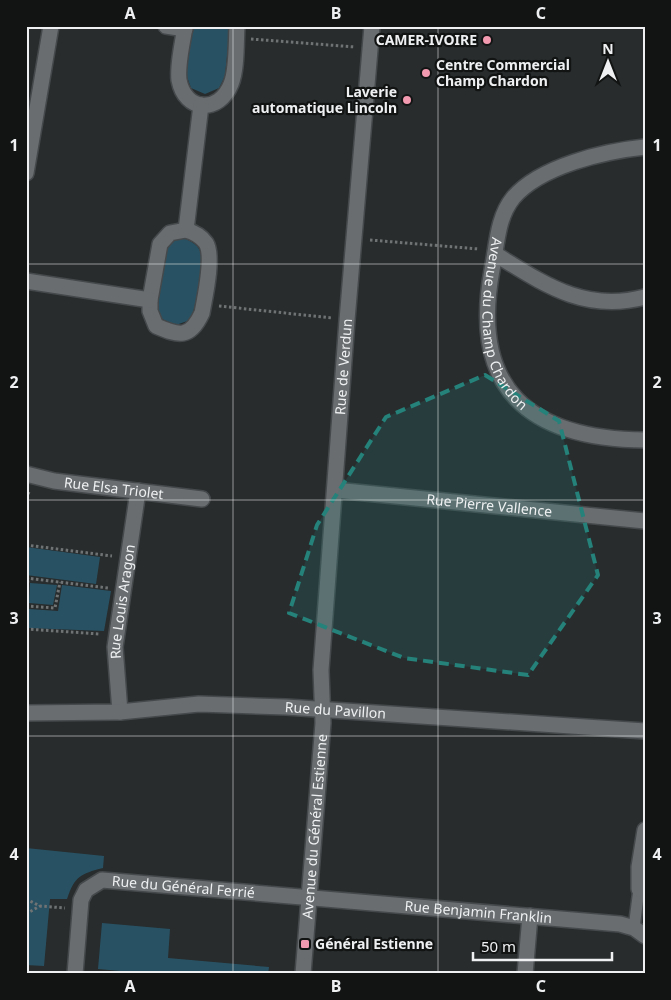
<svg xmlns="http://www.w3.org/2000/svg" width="671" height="1000" viewBox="0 0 671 1000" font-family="'Noto Sans',sans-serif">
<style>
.green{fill:#285263}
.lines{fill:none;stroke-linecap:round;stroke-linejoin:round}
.service-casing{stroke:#45494b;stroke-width:14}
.minor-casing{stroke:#45494b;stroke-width:18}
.path{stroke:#707374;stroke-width:3;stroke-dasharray:2.5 2.5;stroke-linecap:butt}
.service{stroke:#696d70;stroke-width:11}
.minor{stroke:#696d70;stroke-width:15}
.marked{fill:#25827b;fill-opacity:0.2;stroke:#25827b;stroke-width:4;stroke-dasharray:10 6;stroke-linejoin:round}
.grid{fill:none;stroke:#eef0f1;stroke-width:1;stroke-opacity:0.55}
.poi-dot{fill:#f29aaf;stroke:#121414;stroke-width:2}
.labels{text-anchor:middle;stroke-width:4.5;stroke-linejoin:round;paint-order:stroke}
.poi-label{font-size:14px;font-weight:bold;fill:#eef0f1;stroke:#121414;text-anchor:end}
.street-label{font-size:14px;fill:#eef0f1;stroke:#121414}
.neatline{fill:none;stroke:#eef0f1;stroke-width:2}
.grid-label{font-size:16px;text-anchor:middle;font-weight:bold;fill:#eef0f1}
</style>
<rect width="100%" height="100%" fill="#282c2d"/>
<!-- green -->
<path class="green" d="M191,26H230L225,76L219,88L205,94L191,88L186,74Z
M184,238C192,242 199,245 201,254C204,267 196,308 190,320L176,325L162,319L156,305L163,251L171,241Z
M26,547L100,557L96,584L26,575Z
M30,583L57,585L53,605L29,603Z
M62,585L111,591L104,631L28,628L29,609L58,611Z
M26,848L104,856L103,868C80,874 75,876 67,899H50L44,966L26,965Z
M102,923L170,929L168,958L269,967L268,974H153L98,969Z"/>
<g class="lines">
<defs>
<path id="service" d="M634,928L639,889"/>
<g id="minor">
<path d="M166,26L185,29"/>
<path d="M185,26C183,42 177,64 179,80C185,112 219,114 231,84C237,70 236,42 237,26"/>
<path id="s1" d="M645,147C605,151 540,166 513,198C497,218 497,245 492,270C470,389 529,439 645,440"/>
<path d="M26,173L51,26"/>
<path d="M186,230C193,232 201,236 206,243C214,256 205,297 202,313C190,339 179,336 156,326L150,311V300L160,244L170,233Z"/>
<path d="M186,230L201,105"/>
<path d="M495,254C544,284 584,313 645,297"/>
<path d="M26,281L150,300"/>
<path id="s2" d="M26,474L54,481L202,499"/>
<path id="s3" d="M335,490L645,521"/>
<path id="s4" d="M120,712L115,647L138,491"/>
<path id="s5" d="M26,713L120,712L199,704L286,707L645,731"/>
<path d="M639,889V867L645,830"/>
<path id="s6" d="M75,974L81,900L86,890L102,880L620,924L634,928L645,936"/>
<path id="s7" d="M303,974L323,723L321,670L347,320L372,26"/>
<path d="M525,974L530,916"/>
</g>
</defs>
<!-- service casing -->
<use href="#service" class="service-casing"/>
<!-- minor casing -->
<use href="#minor" class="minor-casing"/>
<!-- path -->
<path class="path" d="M251,39L355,47
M370,240L479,249
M219,306L332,318
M26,504L29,491
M26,545L112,556
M26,578L108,588
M26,603L28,578
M26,606L55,608L60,582
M26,629L100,634
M26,899L40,906L65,908
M26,914L40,906"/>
<!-- service -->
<use href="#service" class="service"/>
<!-- minor -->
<use href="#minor" class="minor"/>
</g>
<!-- marked area -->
<path class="marked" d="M485,375L559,421L598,575L528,675L404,658L289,613L317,525L386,417Z"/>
<!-- grid -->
<path class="grid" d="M233,26V974M438,26V974M26,264H645M26,500H645M26,736H645"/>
<!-- markers -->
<g class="poi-dot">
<circle cx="487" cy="40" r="5"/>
<circle cx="426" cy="73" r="5"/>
<circle cx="407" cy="100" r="5"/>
<rect x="300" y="939" width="10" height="10" rx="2.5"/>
</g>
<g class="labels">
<!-- poi labels -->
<g class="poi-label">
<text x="477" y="45">CAMER-IVOIRE</text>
<text x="436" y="70" text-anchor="start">Centre Commercial<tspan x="436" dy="16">Champ Chardon</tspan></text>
<text x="397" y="97">Laverie<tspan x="397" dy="16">automatique Lincoln</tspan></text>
<text x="315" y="949" text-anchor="start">Général Estienne</text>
</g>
<!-- street labels -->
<g class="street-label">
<text dy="5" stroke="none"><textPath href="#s1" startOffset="278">Avenue du Champ Chardon</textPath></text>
<text dy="5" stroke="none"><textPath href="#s7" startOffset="609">Rue de Verdun</textPath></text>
<text dy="5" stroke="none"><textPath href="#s2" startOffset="89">Rue Elsa Triolet</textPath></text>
<text dy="5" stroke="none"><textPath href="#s3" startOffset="155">Rue Pierre Vallence</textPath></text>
<text dy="5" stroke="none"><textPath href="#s4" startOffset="111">Rue Louis Aragon</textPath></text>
<text dy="5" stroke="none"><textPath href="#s5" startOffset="310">Rue du Pavillon</textPath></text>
<text dy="5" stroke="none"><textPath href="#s7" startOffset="148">Avenue du Général Estienne</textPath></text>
<text dy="5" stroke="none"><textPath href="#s6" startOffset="186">Rue du Général Ferrié</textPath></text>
<text dy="5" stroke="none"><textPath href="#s6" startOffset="482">Rue Benjamin Franklin</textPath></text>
</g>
</g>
<!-- border -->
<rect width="671" height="1000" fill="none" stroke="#121414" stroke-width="55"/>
<!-- north arrow -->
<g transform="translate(608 62)" stroke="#121414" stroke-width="4" paint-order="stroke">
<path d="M0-4L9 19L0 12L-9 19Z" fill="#eef0f1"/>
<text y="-8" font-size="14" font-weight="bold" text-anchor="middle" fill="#eef0f1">N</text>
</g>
<!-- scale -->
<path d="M473 952v8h139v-8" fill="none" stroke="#eef0f1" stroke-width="2.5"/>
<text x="481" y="952" font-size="15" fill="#eef0f1" stroke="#121414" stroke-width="4" paint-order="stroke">50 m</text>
<rect x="28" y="28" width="616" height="944" class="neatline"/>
<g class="grid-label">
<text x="130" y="19">A</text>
<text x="336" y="19">B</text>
<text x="541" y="19">C</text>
<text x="14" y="151">1</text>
<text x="657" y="151">1</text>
<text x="14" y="388">2</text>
<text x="657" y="388">2</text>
<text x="14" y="624">3</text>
<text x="657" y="624">3</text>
<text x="14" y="860">4</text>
<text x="657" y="860">4</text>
<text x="130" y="992">A</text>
<text x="336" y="992">B</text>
<text x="541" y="992">C</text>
</g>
</svg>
